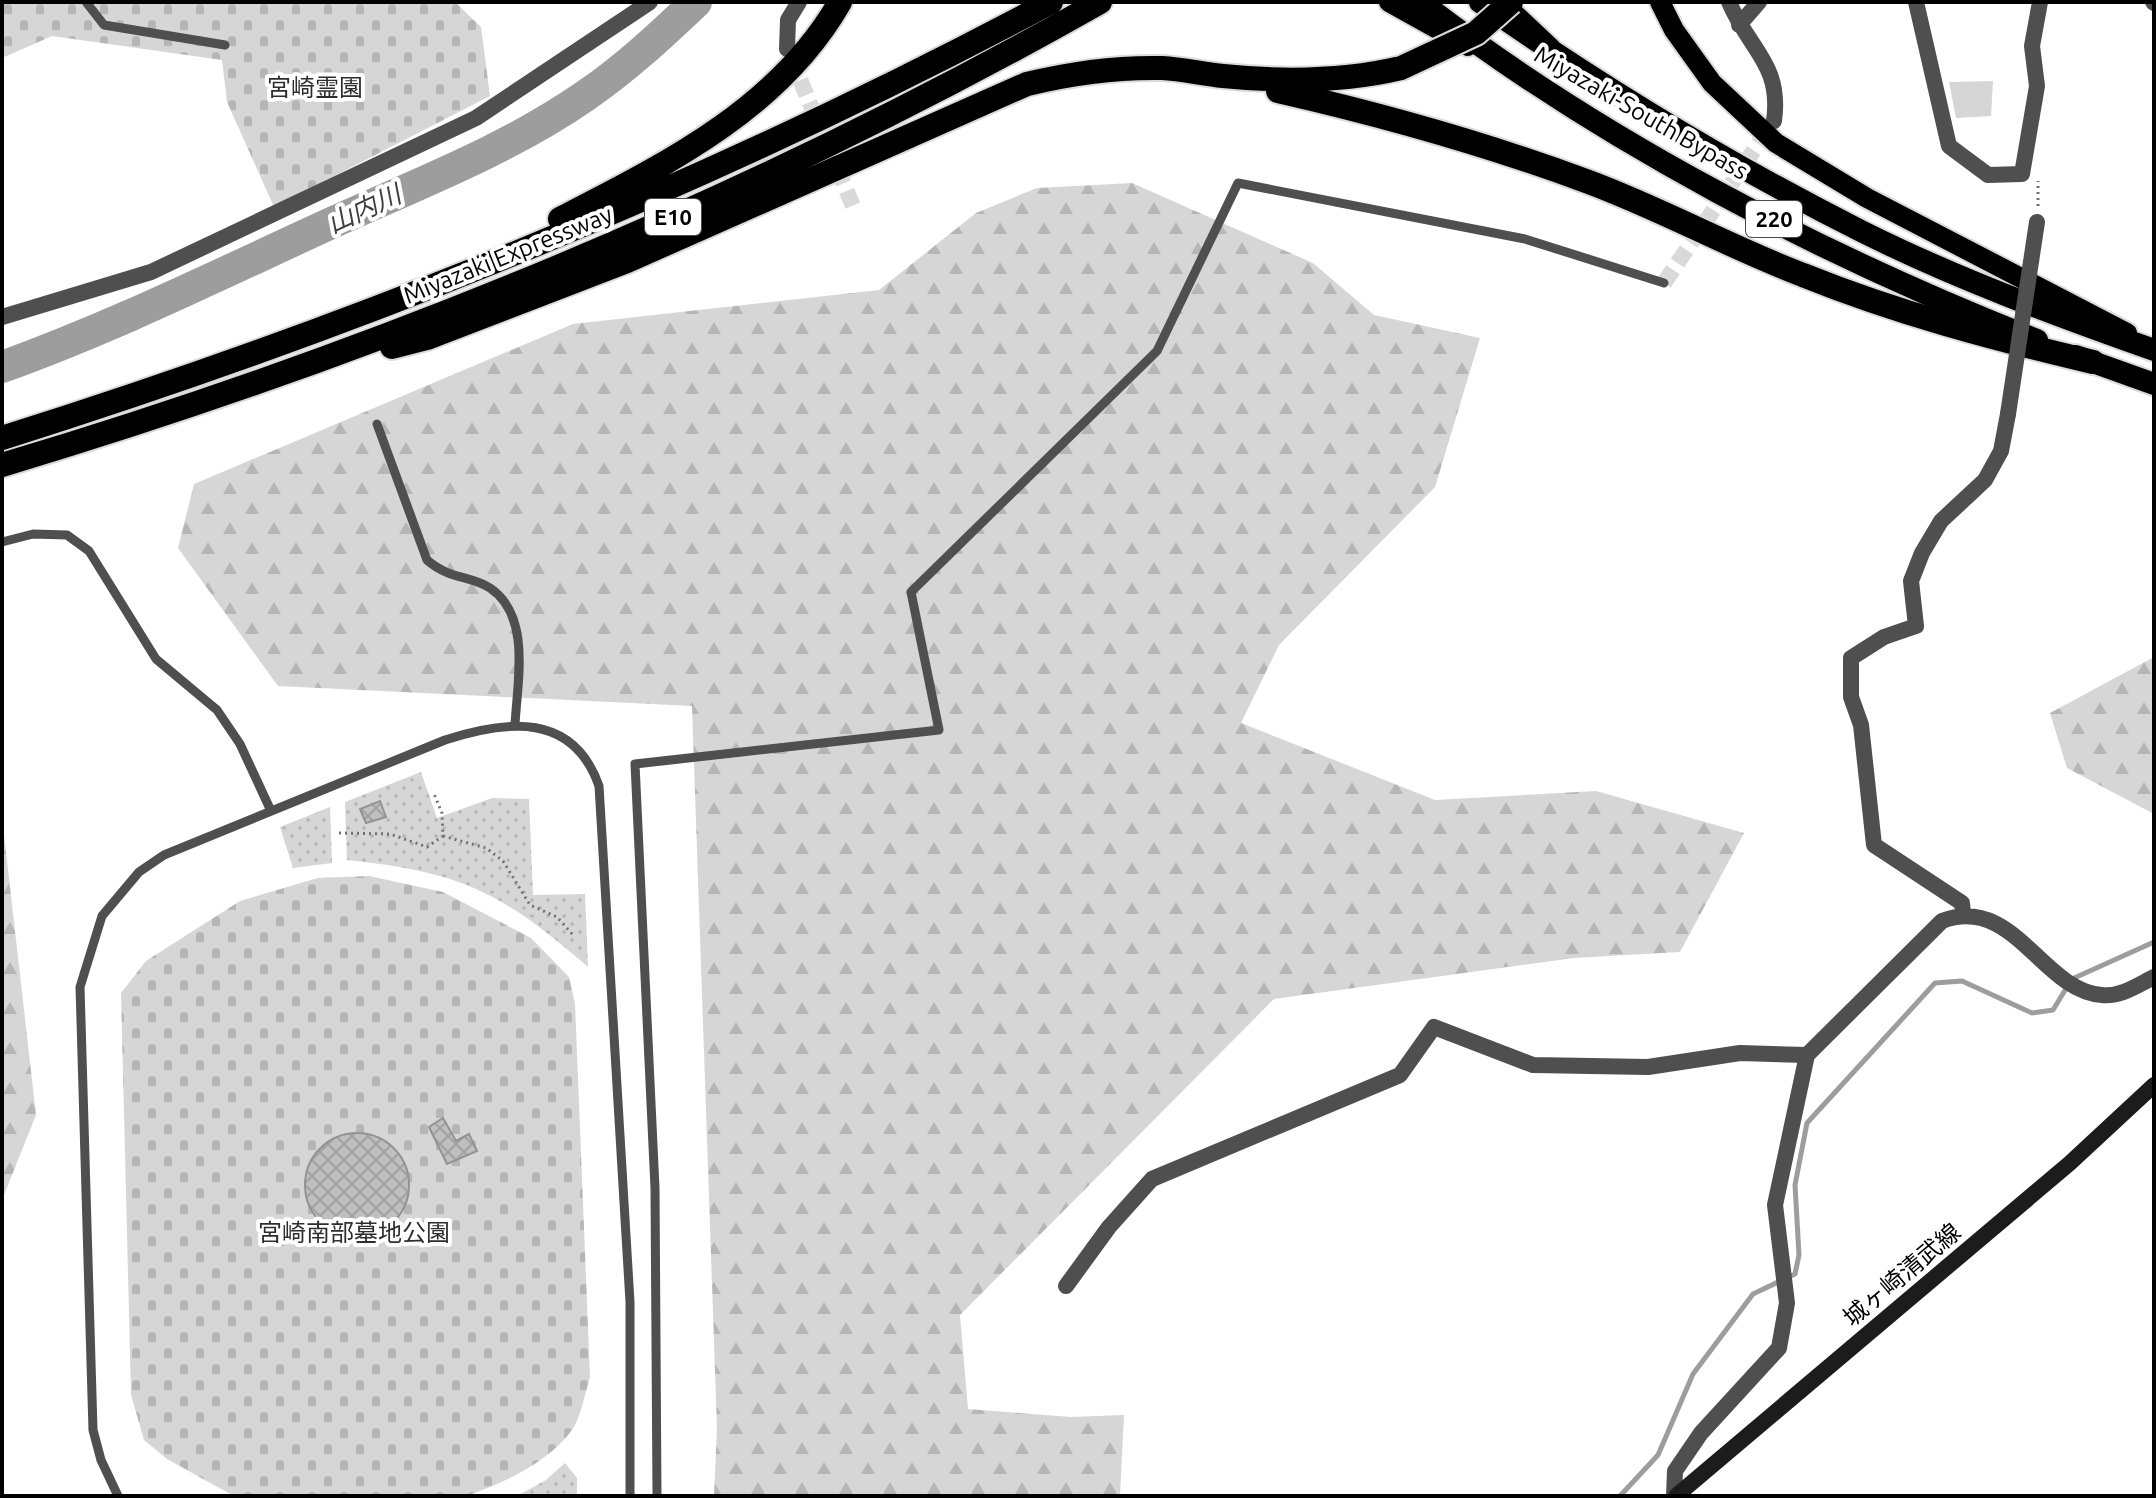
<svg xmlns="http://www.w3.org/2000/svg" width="2156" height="1498" viewBox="0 0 2156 1498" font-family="Ubuntu,'Noto Sans JP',sans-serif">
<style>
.grass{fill:url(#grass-dots)}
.forest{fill:url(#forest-firs)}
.cemetery{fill:url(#cemetery-stones)}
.park{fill:#d6d6d6}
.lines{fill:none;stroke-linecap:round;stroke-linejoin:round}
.stream{stroke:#9d9d9d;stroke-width:5}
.river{stroke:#9d9d9d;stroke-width:32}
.building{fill:url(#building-cross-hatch);stroke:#939393;stroke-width:2}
.minor-tunnel{stroke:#d9d9d9;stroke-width:16;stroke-dasharray:16 8;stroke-linecap:butt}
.primary-casing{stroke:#dbdbdb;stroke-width:24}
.trunk-casing{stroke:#dbdbdb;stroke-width:26}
.motorway-casing{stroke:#dbdbdb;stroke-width:28}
.path{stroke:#717171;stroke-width:3;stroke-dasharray:2 4;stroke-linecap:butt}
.service{stroke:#4f4f4f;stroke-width:9}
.minor{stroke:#4f4f4f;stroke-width:16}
.secondary{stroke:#1c1c1c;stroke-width:16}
.primary{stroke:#000;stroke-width:20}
.trunk{stroke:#000;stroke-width:22}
.motorway{stroke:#000;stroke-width:24}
.motorway-bridge-casing{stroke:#dbdbdb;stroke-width:28;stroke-linecap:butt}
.minor-bridge{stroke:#4f4f4f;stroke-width:16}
.motorway-bridge{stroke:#000;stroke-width:24}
.labels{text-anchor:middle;stroke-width:8;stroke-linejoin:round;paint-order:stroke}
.shield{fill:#fff;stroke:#4c4c4c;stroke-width:2}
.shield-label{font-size:22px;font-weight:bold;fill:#000}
.park-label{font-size:24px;fill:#2d2d2d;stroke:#fff}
.street-label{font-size:24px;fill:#000;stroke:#fff}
.water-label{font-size:26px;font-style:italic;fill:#3e3e3e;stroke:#fff}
</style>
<defs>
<pattern id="grass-dots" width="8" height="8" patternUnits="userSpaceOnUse" patternTransform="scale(2)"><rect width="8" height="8" fill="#d6d6d6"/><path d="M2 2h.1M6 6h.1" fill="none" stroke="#b6b6b6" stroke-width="1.8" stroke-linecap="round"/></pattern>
<pattern id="forest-firs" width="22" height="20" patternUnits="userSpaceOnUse" patternTransform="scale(2)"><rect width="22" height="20" fill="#d6d6d6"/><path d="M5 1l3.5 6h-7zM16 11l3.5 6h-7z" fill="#b6b6b6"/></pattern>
<pattern id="cemetery-stones" width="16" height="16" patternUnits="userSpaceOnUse" patternTransform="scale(2)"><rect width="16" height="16" fill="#d6d6d6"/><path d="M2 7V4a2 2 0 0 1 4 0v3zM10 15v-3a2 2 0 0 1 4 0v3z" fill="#b6b6b6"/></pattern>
<pattern id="building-cross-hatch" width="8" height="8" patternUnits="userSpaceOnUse" patternTransform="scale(2)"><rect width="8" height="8" fill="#bfbfbf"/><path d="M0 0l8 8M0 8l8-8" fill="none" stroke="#a2a2a2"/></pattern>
</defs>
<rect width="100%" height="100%" fill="#fff"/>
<!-- grass -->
<path class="grass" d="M421,772L437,818L492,798L529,799L533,895L585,894L588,967C501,892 462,872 347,860L345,802Z
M330,807L332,863L293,868L280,827Z
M565,1463L577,1478V1496H517L546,1480Z"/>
<!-- forest -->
<path class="forest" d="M1132,183L1313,263L1374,315L1480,338L1435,487L1279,645L1241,723L1435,800L1596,791L1744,833L1680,952L1574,958L1274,999L960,1315L968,1409L1071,1417L1124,1415L1120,1496H714L717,1428L692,706L278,686L178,548L194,484L573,324L879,290L976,213L1037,188Z
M2154,657V814L2067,768L2050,713Z
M2,817L36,1115L2,1200Z"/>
<!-- cemetery -->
<path class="cemetery" d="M2,2H455L481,27L490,96L274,207L227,102L222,60L52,36L2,58Z
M369,876L443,892L531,938L569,977L575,1004L590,1377C585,1393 581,1417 572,1430C549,1462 502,1484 466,1496L232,1495L167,1459L144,1440L131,1395L121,993L146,961L240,901L318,878Z"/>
<!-- park -->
<path class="park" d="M1993,81L1991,116L1956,118L1949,82Z"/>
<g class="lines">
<!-- stream -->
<path class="stream" d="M2072,979L2154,942
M1620,1496L1658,1455L1693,1374L1753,1294L1795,1274L1799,1255L1795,1185L1807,1123L1935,983L1962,981L2032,1013L2053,1010L2067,987"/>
<!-- river -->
<path class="river" d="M2,367C110,328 210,279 314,231C404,189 503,153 585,96C626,68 660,36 696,2"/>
</g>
<!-- building -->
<path class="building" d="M380,801L386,817L366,823L360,809Z
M443,1118L456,1141L469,1134L477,1151L447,1164L429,1127Z
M305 1185a52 52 0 1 1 104 0a52 52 0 1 1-104 0Z"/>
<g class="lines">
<!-- minor-tunnel -->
<path class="minor-tunnel" d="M791,58L853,206
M1664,283L1771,125"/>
<defs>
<path id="primary" d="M1389,2L1468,46
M1660,2L1674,30L1712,83L1776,143L1867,198L2127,333"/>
<path id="trunk" d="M1421,2C1603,142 1824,256 2037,340
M1480,2C1602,87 1728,164 1861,231C1955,278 2055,315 2154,350
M2076,356L2154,384"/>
<path id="motorway" d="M1499,2L1549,49
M1278,91C1383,115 1486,144 1586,181C1660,208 1729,247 1803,275C1897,313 1995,339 2093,362
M560,219C665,165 779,109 840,2
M392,347L427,338L627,261L1027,84C1072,73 1115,67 1162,68C1182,69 1203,74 1223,76C1283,82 1342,82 1401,68
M2,438C364,324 716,181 1051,2
M2,465C383,351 754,198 1100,2"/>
</defs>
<!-- primary casing -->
<use href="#primary" class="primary-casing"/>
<!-- trunk casing -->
<use href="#trunk" class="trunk-casing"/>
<!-- motorway casing -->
<use href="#motorway" class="motorway-casing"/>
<!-- path -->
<path class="path" d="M2038,206V181
M339,833L390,834L427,847L443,836L442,813L434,794
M443,836L486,848L503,861L530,905L557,917L573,935"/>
<!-- service -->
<path class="service" d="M86,2L104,25L225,45
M377,424L427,560C450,580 470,575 490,588C532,616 517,683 515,725
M2,542L33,534L67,535L89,551L156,659L217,710L240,744L271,811
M118,1496L101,1460L93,1430L80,987L102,916L139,872L164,855L445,740C507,720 573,712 599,786L630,1302V1496
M657,1496L655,1188L635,764L939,730L911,592L1157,351L1238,183L1525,239L1664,283"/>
<!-- minor -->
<path class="minor" d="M1729,2C1749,50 1782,64 1774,121
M1916,2L1949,146L1988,175L2022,174L2037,86L2032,46L2040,2
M2153,2L2154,3
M1739,25L1759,2
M787,49L788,20L799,2
M2,317L151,272L476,118L650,2
M1963,913L1962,903L1874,845L1861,725L1851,697V658L1884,637L1916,626L1911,581L1922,553L1941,521L1985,480L2001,451L2008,414
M1066,1286L1109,1227L1152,1179L1400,1075L1434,1027L1533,1065L1648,1067L1740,1053L1807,1055
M1674,1496L1675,1471L1701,1433L1779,1348L1787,1303L1775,1205L1807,1055L1942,921C2014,894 2042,991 2102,995C2121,997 2138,985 2154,977"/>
<!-- secondary -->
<path class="secondary" d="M1676,1496L2070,1163L2154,1085"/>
<!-- primary -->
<use href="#primary" class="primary"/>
<!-- trunk -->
<use href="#trunk" class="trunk"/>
<!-- motorway -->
<use href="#motorway" class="motorway"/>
<defs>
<path id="motorway-bridge" d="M1401,68L1476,33L1511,2"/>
</defs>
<!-- motorway-bridge casing -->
<use href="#motorway-bridge" class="motorway-bridge-casing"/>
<!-- minor-bridge -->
<path class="minor-bridge" d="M2008,414L2037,222"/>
<!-- motorway-bridge -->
<use href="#motorway-bridge" class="motorway-bridge"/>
</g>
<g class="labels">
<!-- shield labels -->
<g class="shield">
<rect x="645" y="199" width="56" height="36" rx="6"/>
<rect x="1746" y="201" width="56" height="36" rx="6"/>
</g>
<g class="shield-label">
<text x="673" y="225">E10</text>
<text x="1774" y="227">220</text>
</g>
<!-- park labels -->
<g class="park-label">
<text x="315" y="96">宮崎霊園</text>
<text x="354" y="1241">宮崎南部墓地公園</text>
</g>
<!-- street labels -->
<g class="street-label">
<text transform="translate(1641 113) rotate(30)" y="8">Miyazaki-South Bypass</text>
<text transform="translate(508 255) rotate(-22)" y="8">Miyazaki Expressway</text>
<text transform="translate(1902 1275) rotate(-40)" y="8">城ヶ崎清武線</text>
</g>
<!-- water labels -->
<g class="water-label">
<text transform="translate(364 209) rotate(-25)" y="9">山内川</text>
</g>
</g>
<!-- border -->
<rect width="2156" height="1498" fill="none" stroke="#000000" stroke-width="8"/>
</svg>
